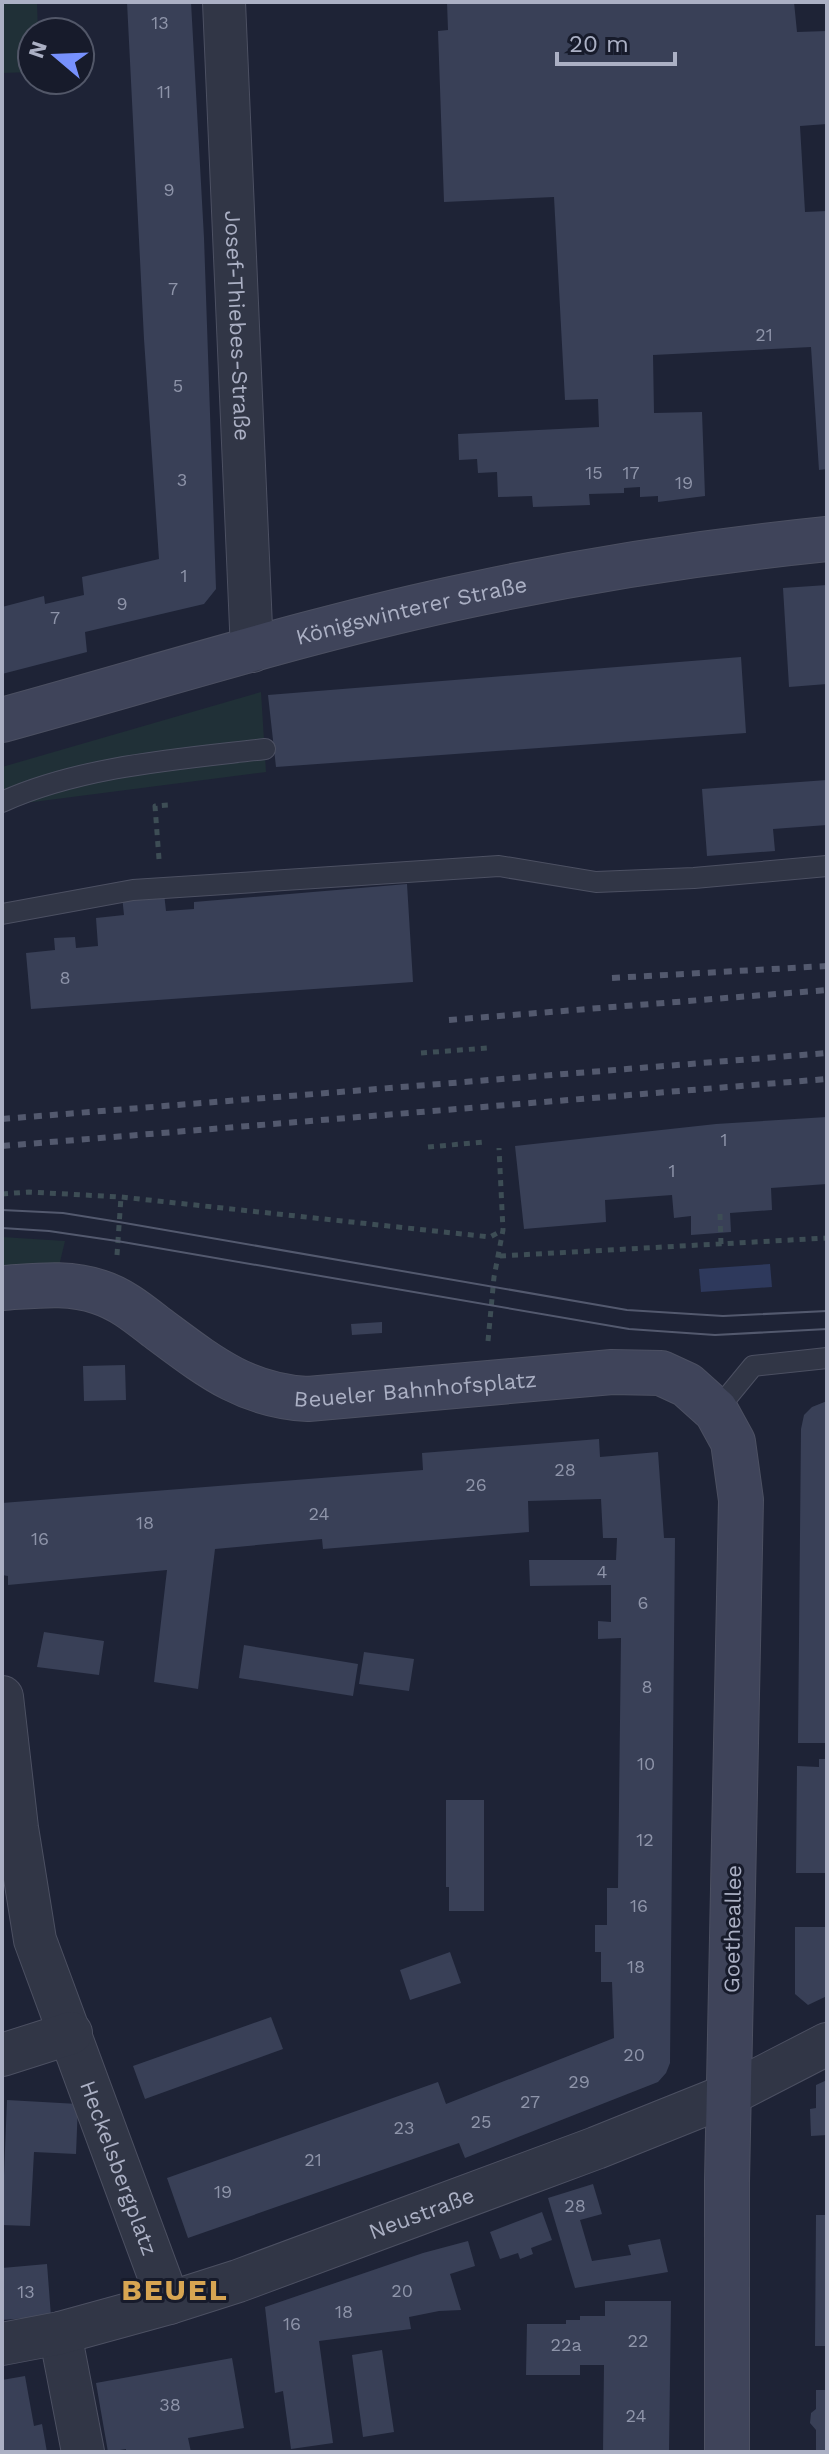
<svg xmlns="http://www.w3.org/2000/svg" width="829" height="2454" viewBox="0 0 829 2454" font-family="'Work Sans',sans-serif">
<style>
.green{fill:#203037}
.water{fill:#2e395c}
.building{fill:#394057}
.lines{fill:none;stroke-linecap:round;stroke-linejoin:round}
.lane-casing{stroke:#4c5062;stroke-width:22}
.street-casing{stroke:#4c5062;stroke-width:44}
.secondary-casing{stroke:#4c5062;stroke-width:46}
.path{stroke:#3d4d55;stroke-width:5;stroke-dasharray:6 6;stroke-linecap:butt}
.lane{stroke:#313646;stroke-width:20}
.street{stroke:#313646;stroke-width:42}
.secondary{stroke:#3f445a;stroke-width:44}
.tram{stroke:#53596e;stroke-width:2}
.rail{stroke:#53596e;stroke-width:6;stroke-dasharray:8 8;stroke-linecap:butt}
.labels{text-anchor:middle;stroke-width:6;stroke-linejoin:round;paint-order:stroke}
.number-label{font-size:18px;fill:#8e94a9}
.street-label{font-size:22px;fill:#abb0c4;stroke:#171b2b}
.district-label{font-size:30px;font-weight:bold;letter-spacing:2px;fill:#d7a552;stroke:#171b2b}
</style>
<rect width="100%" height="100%" fill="#1e2336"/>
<!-- green -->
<path class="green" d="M2,2H37L38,32H32V72L2,73Z
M261,692L266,772L2,806V767Z
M2,1237L65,1241L59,1266L2,1267Z"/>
<!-- water -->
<path class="water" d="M770,1264L772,1287L701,1292L699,1269Z"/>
<!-- building -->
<path class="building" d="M127,2H191L204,238L216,589L204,604L85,632L87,652L2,674V607L44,596L45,604L84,595L82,577L159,559L144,339Z
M447,2H794L797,32L827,31V124L800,126L805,212L827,211V469L819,470L811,347L653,355L654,413L702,412L705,496L658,502V496L640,497V487L624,488V493L589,494L590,505L533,507L532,496L498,497L497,472L478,473L477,459L459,460L458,434L599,427L598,399L565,400L554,197L444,202L438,31L448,30Z
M827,585V684L789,687L783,588Z
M741,657L746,733L276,767L268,695Z
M827,780V825L773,829L775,851L707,856L702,789Z
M407,884L413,982L31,1009L26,953L55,950L54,938L75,937L76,948L98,946L96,918L124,915L122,896L164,893L166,911L194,909V902Z
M827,1117V1184L771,1188L772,1210L730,1213L731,1232L691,1235V1216L674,1218L672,1195L605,1200L606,1222L524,1229L515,1146L716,1124Z
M382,1322V1333L352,1335L351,1324Z
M125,1365L126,1400L84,1401L83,1366Z
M827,1401V1743H798L801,1429L804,1415L812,1407Z
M599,1439L600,1457L658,1452L664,1538H675L670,2063L666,2073L658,2082L465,2158L459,2143L188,2238L167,2178L438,2082L446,2104L614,2038L612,1982H601V1952H595V1925H607V1888H618L621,1638L598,1639V1621L611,1622V1585L530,1586L529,1560H616L617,1538H603L601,1499L528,1501L529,1532L323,1549L322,1539L215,1549L198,1689L154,1682L167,1570L8,1585V1576L2,1575V1503L423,1470L422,1453Z
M44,1632L104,1641L99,1675L37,1667Z
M244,1645L358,1664L353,1696L239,1678Z
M364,1652L414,1659L409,1691L359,1684Z
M819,1759H827V1873H796L797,1766L819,1767Z
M446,1800H484V1911H449V1887H446Z
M795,1927H827V1996L808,2005L795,1994Z
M450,1952L461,1983L410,2000L400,1970Z
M271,2017L283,2049L145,2099L133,2066Z
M827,2080V2135L811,2136L810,2109L816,2108V2085Z
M7,2100L78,2104L76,2154L34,2152L30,2226L2,2225Z
M593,2184L602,2214L580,2220L592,2261L631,2255L628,2245L660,2239L668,2272L575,2288L548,2198Z
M542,2212L552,2240L531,2248L533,2254L520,2259L518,2253L500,2259L490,2232Z
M816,2215H827V2346H815Z
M468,2241L475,2266L450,2274L461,2310L439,2311L409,2317L411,2329L319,2341L333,2443L291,2449L283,2391L275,2393L265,2307L423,2253Z
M47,2264L51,2316L2,2320V2268Z
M605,2301H671L669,2452H603L604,2365H580V2375H526L527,2324H566V2320H580V2316H605Z
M382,2350L394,2432L363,2437L352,2355Z
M232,2358L244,2428L188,2438L191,2452H126V2449L108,2452L96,2383Z
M25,2376L34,2426L42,2424L47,2452H2V2380Z
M816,2390H827V2452H816V2430L810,2423L811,2413L816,2409Z"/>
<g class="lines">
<defs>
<path id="lane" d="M2,802C81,766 180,759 265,749
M2,914L133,890L499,866L596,882L694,878L827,866
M716,1411L753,1366L827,1358"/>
<g id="street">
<path id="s1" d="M224,2L252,651"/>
<path id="s2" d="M2,1697L17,1828L35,1940L169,2303"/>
<path d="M2,2055L71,2033"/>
<path d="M60,2333L83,2452"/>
<path id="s3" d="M2,2344L60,2333L169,2303L238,2281L596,2148L728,2095L827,2044"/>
</g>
<g id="secondary">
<path id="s4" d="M2,720C159,677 316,627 475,594C591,569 709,551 827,539"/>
<path id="s5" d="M2,1288C35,1286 68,1281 99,1292C121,1299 138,1313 156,1327C206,1364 244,1396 308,1399L612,1372L661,1373L687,1385L716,1411L733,1442L741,1500L727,2181V2452"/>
</g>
</defs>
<!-- lane casing -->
<use href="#lane" class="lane-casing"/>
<!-- street casing -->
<use href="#street" class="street-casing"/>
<!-- secondary casing -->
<use href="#secondary" class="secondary-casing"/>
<!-- path -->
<path class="path" d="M159,859L155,806L169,805
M421,1053L487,1048
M428,1147L484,1142
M2,1194L29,1192L121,1197L490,1237L503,1230
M720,1214L721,1244
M117,1255L121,1197
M500,1256L827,1238
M488,1341L494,1277L503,1230L499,1148"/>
<!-- lane -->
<use href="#lane" class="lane"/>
<!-- street -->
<use href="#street" class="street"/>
<!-- secondary -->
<use href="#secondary" class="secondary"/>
<!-- tram -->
<path class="tram" d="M2,1210L63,1213L119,1222L627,1310L723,1316L827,1311
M2,1228L49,1231L117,1241L629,1329L715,1335L827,1329"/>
<!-- rail -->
<path class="rail" d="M612,978L827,966
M449,1020L827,990
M2,1119L827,1053
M2,1146L827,1079"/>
</g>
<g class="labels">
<!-- number labels -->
<g class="number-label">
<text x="160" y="29">13</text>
<text x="164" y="98">11</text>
<text x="169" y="196">9</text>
<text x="173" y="295">7</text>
<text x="764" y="341">21</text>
<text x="178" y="392">5</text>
<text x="594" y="479">15</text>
<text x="631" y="479">17</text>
<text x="182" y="486">3</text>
<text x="684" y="489">19</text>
<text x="184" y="582">1</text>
<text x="122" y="610">9</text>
<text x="55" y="624">7</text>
<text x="65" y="984">8</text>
<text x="724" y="1146">1</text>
<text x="672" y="1177">1</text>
<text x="565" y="1476">28</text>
<text x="476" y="1491">26</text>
<text x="319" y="1520">24</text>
<text x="145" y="1529">18</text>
<text x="40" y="1545">16</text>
<text x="602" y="1578">4</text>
<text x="643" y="1609">6</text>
<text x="647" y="1693">8</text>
<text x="646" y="1770">10</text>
<text x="645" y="1846">12</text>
<text x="639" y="1912">16</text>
<text x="636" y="1973">18</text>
<text x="634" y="2061">20</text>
<text x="579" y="2088">29</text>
<text x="530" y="2108">27</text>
<text x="481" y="2128">25</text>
<text x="404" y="2134">23</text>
<text x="313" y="2166">21</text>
<text x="223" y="2198">19</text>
<text x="575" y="2212">28</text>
<text x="402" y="2297">20</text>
<text x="26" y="2298">13</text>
<text x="344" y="2318">18</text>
<text x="292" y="2330">16</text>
<text x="638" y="2347">22</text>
<text x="566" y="2351">22a</text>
<text x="170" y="2411">38</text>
<text x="636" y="2422">24</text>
</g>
<!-- street labels -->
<g class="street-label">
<text dy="8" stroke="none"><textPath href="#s1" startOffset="324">Josef-Thiebes-Straße</textPath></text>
<text dy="8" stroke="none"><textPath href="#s4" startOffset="424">Königswinterer Straße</textPath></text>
<text dy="8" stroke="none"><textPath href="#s5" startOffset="444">Beueler Bahnhofsplatz</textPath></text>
<text transform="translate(732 1929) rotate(-89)" y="8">Goetheallee</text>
<text dy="8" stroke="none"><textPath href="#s2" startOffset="488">Heckelsbergplatz</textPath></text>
<text dy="8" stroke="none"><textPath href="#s3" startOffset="440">Neustraße</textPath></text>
</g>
<!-- district labels -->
<g class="district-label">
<text x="175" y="2300">BEUEL</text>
</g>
</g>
<!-- border -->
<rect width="829" height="2454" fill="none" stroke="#abb0c4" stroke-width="8"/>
<!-- north arrow -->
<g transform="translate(56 56) rotate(289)"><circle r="38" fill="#171b2b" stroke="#525768" stroke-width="2"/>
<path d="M0-6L14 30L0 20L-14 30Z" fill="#7791fd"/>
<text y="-12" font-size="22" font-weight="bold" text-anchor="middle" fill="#abb0c4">N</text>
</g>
<!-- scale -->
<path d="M557 52v12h118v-12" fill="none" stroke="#abb0c4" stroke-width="4"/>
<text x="569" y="52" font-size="24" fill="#abb0c4" stroke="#171b2b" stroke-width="6" paint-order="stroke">20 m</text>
</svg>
